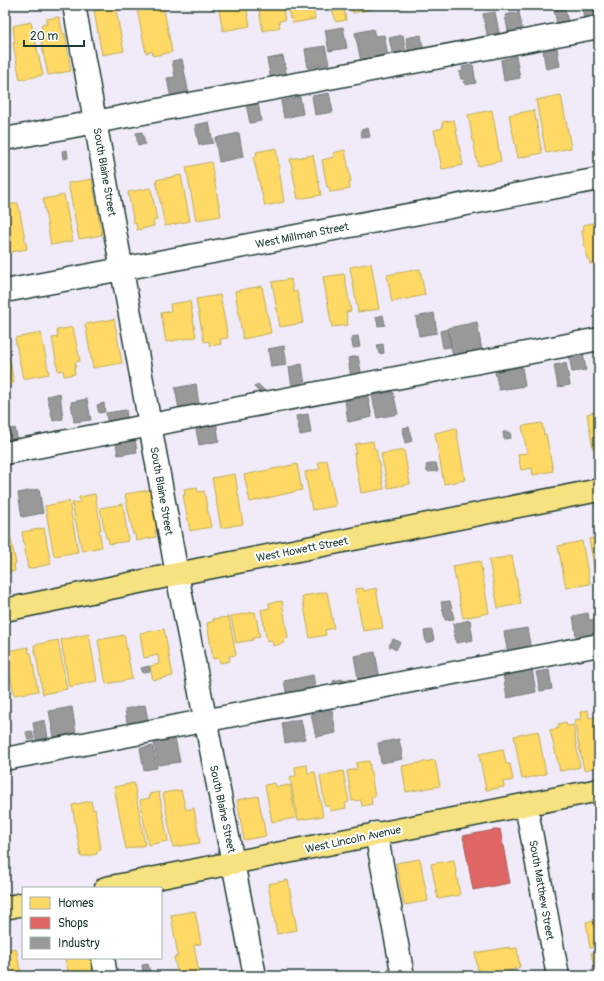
<svg xmlns="http://www.w3.org/2000/svg" width="604" height="981" viewBox="0 0 604 981" font-family="Pangolin,sans-serif">
<style>
.homes{fill:#ffd966;stroke:#bcaa57}
.shops{fill:#e06666;stroke:#a65a57}
.industry{fill:#999;stroke:#747d7b}
.lines{fill:none;stroke-linecap:round;stroke-linejoin:round}
.minor-casing{stroke:#1f3d34;stroke-width:25}
.major-casing{stroke:#1f3d34;stroke-width:25}
.minor{stroke:#fff;stroke-width:22}
.major{stroke:#f7e281;stroke-width:22}
.labels{text-anchor:middle;stroke-width:4;stroke-linejoin:round;paint-order:stroke}
.street-label{font-size:11px;fill:#1f3d34;stroke:#fff}
</style>
<rect width="100%" height="100%" fill="#f1ebf9"/>
<filter id="ink" filterUnits="userSpaceOnUse"><feTurbulence type="fractalNoise" baseFrequency=".025" numOctaves="2"/><feDisplacementMap in="SourceGraphic" scale="8" xChannelSelector="R" yChannelSelector="G"/><feConvolveMatrix kernelMatrix="1 2 1 2 8 2 1 2 1" color-interpolation-filters="sRGB"/></filter>
<g filter="url(#ink)">
<!-- homes -->
<path class="homes" d="M139,5H163L172,52L153,56L152,51L146,53L137,9H139Z
M218,5H246L250,26L223,31Z
M258,5H282L285,20L279,21L280,27L263,31Z
M288,5H312L315,19L293,23L292,18L290,19Z
M331,5H348L349,9H344L346,20L336,22Z
M350,5H374L375,8L353,13Z
M382,5H401L382,8Z
M115,6L124,51L102,55L94,11Z
M59,17L63,34H65L71,71L48,75L40,37H43L41,25L47,24L46,19Z
M31,22L43,75L20,80L13,43H15L13,26Z
M599,39V69L594,40Z
M561,95L571,148L546,153L536,100Z
M492,110L501,161L478,166L468,115Z
M534,110L542,153L518,158L509,115Z
M454,120L463,165L442,169L434,130L443,128L442,122Z
M276,148L284,202L265,206L253,157L257,156L256,152Z
M345,150L351,182L349,183L350,189L330,192L329,187H327L322,160L334,157L333,153Z
M313,155L321,195L298,199L290,159Z
M211,162L221,216L196,220L186,167Z
M181,175L190,221L165,226L156,180Z
M92,179L102,235L79,239L68,183Z
M151,188L157,220L153,221L154,226L137,230L136,223H134L128,192Z
M64,195L73,241L51,245L43,199Z
M18,203L27,249L5,253V205Z
M599,222V263L590,264L589,259H587L582,231L584,230L583,225Z
M371,263L379,309L358,312L350,267Z
M420,269L425,295L392,302L387,275Z
M344,274L351,311L346,312L348,325L332,327L323,277Z
M291,279L293,292L297,291L303,323L280,327L272,282Z
M262,286L271,333L243,339L235,291Z
M220,295L228,338L220,339L221,344L210,346L209,341L204,342L196,299Z
M190,301L196,337L166,342L161,313L171,311L170,304Z
M114,319L122,363L93,368L85,324Z
M73,327L80,361L75,362L76,367H74L75,374L64,376L63,370L58,371L52,338L58,337L57,330Z
M41,333L49,374L23,379L15,338Z
M5,339H6L14,383L5,385Z
M599,411V455H598L596,448L593,449L587,414Z
M542,423L544,435L546,434L553,471L533,475L532,468L521,470L518,454L527,453L522,426Z
M456,428L465,480L444,484L435,433Z
M373,441L374,449H376L384,489L361,493L354,453H356L355,444Z
M404,450L410,484L388,488L381,454Z
M327,460L336,506L312,510L305,472L320,469L318,462Z
M297,464L302,490L250,502L244,475Z
M235,474L243,524L221,528L212,478Z
M197,487L198,492L204,491L211,527L190,531L183,495H185L184,489Z
M150,490L157,530H155L156,537L136,541L135,534H133L125,494Z
M95,494L101,530H99L102,547L82,551L72,503L80,502L79,497Z
M69,501L78,552L54,556L45,506Z
M123,504L128,541L109,544L108,538H106L100,508Z
M44,528L51,564L28,569L22,532Z
M9,530L16,564H14L15,571L5,573V531Z
M599,537V576L596,577L589,539Z
M582,541L590,584L566,588L558,546Z
M512,556L521,604L498,608L489,560Z
M480,561L489,613L463,618L453,566Z
M363,588L364,591L376,588L383,628L363,631L355,589Z
M327,592L334,628L325,630L326,635L310,638L302,596Z
M282,601L288,638L284,639V643L273,646L272,640L267,641L261,610L270,608L269,603Z
M255,612L260,637L253,638V640L236,643L231,616Z
M229,617L236,655L229,656L230,661L220,663L219,658L213,659L207,623L214,621L213,619Z
M164,629L173,676L153,680L150,666L159,664L158,655L144,658L140,633Z
M89,634L97,681L69,687L61,640Z
M124,635L132,679L106,684L98,640Z
M58,640L67,689L43,694L34,645Z
M28,647L29,653H31L38,691L14,695L7,658L9,657L8,651Z
M588,710L589,718L595,717L599,737L595,738L599,767L584,770L574,720L581,719L580,712Z
M566,722L567,726L573,725L580,767L560,771L550,730L559,728L558,724Z
M538,731L546,774L522,779L514,736Z
M503,749L506,764H510L513,780L503,782L504,787L486,790L479,754Z
M435,760L440,786L406,792L402,766Z
M369,761L375,797H371L372,804L362,806L361,800L352,801L347,771L357,769L356,763Z
M307,765L308,773L315,772L323,816L298,820L290,777L296,776L295,767Z
M343,771L349,802L345,803L346,808L330,811L329,806H325L320,776Z
M134,783L145,845L126,849L114,787Z
M275,783L276,787L290,785L296,818L272,822L265,785Z
M181,790L186,810L194,808L200,843L173,847L163,793Z
M159,792L168,841L148,845L140,800L150,798L149,794Z
M258,796L266,836L244,840L237,800Z
M91,801L93,810L95,809L101,850L97,851V854L81,857L72,805Z
M420,859L428,901L404,905L396,863Z
M454,860L460,895L438,899L431,864Z
M288,880L297,930L277,934L268,884Z
M195,911L201,944L194,945L199,973L178,976L174,957L178,956L171,915Z
M599,920V946L590,948L586,922Z
M510,947V949L517,948L520,967L514,968L515,970L479,976L475,953Z
M16,948L21,975L23,976H5V950Z
M599,952V976H596L591,953Z
M65,958H97L100,976H69Z"/>
<!-- shops -->
<path class="shops" d="M500,829L510,883L473,890L463,836Z"/>
<!-- industry -->
<path class="industry" d="M553,5H564L568,22L557,24Z
M581,5H595L598,20L585,22Z
M495,12L500,37L488,39L483,14Z
M519,12L523,33L509,36L505,15Z
M343,27L347,48L329,51L325,30Z
M373,29L375,36L384,35L388,56L361,61L355,33Z
M403,35L406,54L393,56L389,38Z
M421,35L424,54L409,57L406,38Z
M325,46L329,64L308,68L305,49Z
M557,48L560,66L546,69L543,51Z
M283,56L287,77L271,80L267,59Z
M516,56L520,78L504,81L501,60Z
M182,59L189,95L171,99L167,78L175,77L172,61Z
M473,65L476,83L465,85L464,79H461L459,72L463,71L462,67Z
M329,93L333,112L315,115L312,96Z
M300,97L303,114L284,118L281,101Z
M258,102L261,121L250,123L246,104Z
M209,122L213,143L199,145L195,125Z
M368,128L370,137L362,138L361,130Z
M142,132L145,144L138,146L136,133Z
M239,133L243,157L219,162L215,138Z
M67,150L68,158L63,159L62,151Z
M434,313L437,333L419,336L416,317Z
M383,315L385,325L378,326L376,317Z
M477,322L482,351L453,357L448,328Z
M448,329L451,347L443,348L440,331Z
M358,336L360,347L353,348L351,337Z
M383,344L384,353L379,354L377,345Z
M284,346L287,365L271,367L268,349Z
M582,348L586,370L572,372L568,350Z
M358,356L362,376L351,378L348,358Z
M566,363L570,385L558,387L554,365Z
M302,364L305,385L292,387L289,367Z
M522,367L525,386L499,390L495,372Z
M196,384L199,405L179,409L175,388Z
M258,384L265,391L261,394L254,387Z
M393,392L398,414L377,418L372,395Z
M60,393L63,419L53,421L47,396Z
M368,397L372,417L348,422L345,401Z
M87,399L91,420L74,422L71,402Z
M104,403L105,412L99,413L97,405Z
M126,410L128,423L108,427L106,413Z
M308,414L311,433L300,435L296,416Z
M216,420L219,441L199,445L195,424Z
M409,427L412,441L405,443L403,428Z
M15,428L19,446L5,449V430Z
M503,432H510L511,438L504,439Z
M135,439L137,452L118,455L116,443Z
M436,463L438,471L427,472L426,465Z
M39,489L43,513L22,517L18,493Z
M450,601L454,619L445,620L441,602Z
M588,613L589,620L599,619V638L577,642L573,616Z
M470,620L473,640L456,643L453,624Z
M527,628L531,650L508,654L504,632Z
M432,630L434,641L426,643L424,631Z
M393,639L400,642L396,650L389,646Z
M375,652L381,685L360,689L354,656Z
M149,666L150,672L143,673L141,668Z
M532,669L536,692L507,698L503,674Z
M549,670L552,689L540,691L536,672Z
M313,675L317,696L288,701L284,681Z
M352,678L353,687L345,689L343,680Z
M342,679L343,687L334,689L333,681Z
M145,705L149,725L128,729L125,709Z
M72,707L76,733L54,737L49,711Z
M332,710L336,733L316,737L311,714Z
M301,719L305,739L285,743L282,723Z
M45,720L48,738L36,740L33,723Z
M32,731L34,739L28,740L26,732Z
M175,738L180,762L158,765L154,742Z
M399,739L403,759L381,763L378,743Z
M153,746L157,768L144,770L140,748Z
M148,964L150,972L143,973L142,965Z"/>
<g class="lines">
<defs>
<path id="minor" d="M74,5L177,574L255,976
M5,139L599,27
M5,291L599,179
M5,453L599,339
M5,759L599,645
M526,805L558,976
M376,833L403,976
M103,958L106,976"/>
<path id="major" d="M5,610L177,574L599,490
M106,888L599,790
M5,908L23,904"/>
</defs>
<!-- minor casing -->
<use href="#minor" class="minor-casing"/>
<!-- major casing -->
<use href="#major" class="major-casing"/>
<!-- minor -->
<use href="#minor" class="minor"/>
<!-- major -->
<use href="#major" class="major"/>
</g>
</g>
<g class="labels">
<!-- street labels -->
<g class="street-label">
<text transform="translate(105 172) rotate(80)" y="4">South Blaine Street</text>
<text transform="translate(302 235) rotate(-11)" y="4">West Millman Street</text>
<text transform="translate(162 491) rotate(80)" y="4">South Blaine Street</text>
<text transform="translate(302 549) rotate(-11)" y="4">West Howett Street</text>
<text transform="translate(223 809) rotate(78)" y="4">South Blaine Street</text>
<text transform="translate(353 839) rotate(-12)" y="4">West Lincoln Avenue</text>
<text transform="translate(542 890) rotate(80)" y="4">South Matthew Street</text>
</g>
</g>
<!-- margin -->
<rect width="604" height="981" fill="none" stroke="#fff" stroke-width="20"/>
<rect x="10" y="10" width="584" height="961" fill="none" stroke="#1f3d34" stroke-width="1.5" filter="url(#ink)"/>
<!-- legend -->
<rect x="22" y="887" width="140" height="72" fill="#ffffff" stroke="#a5b1ae"/>
<rect x="30" y="897" width="20" height="12" fill="#ffd966" stroke="#a5b1ae"/>
<text x="58" y="907" font-size="12" fill="#1f3d34">Homes</text>
<rect x="30" y="917" width="20" height="12" fill="#e06666" stroke="#a5b1ae"/>
<text x="58" y="927" font-size="12" fill="#1f3d34">Shops</text>
<rect x="30" y="937" width="20" height="12" fill="#999999" stroke="#a5b1ae"/>
<text x="58" y="947" font-size="12" fill="#1f3d34">Industry</text>
<!-- scale -->
<path d="M24 40v6h60v-6" fill="none" stroke="#1f3d34" stroke-width="2"/>
<text x="30" y="40" font-size="12" fill="#1f3d34" stroke="#ffffff" stroke-width="3" paint-order="stroke">20 m</text>
</svg>
